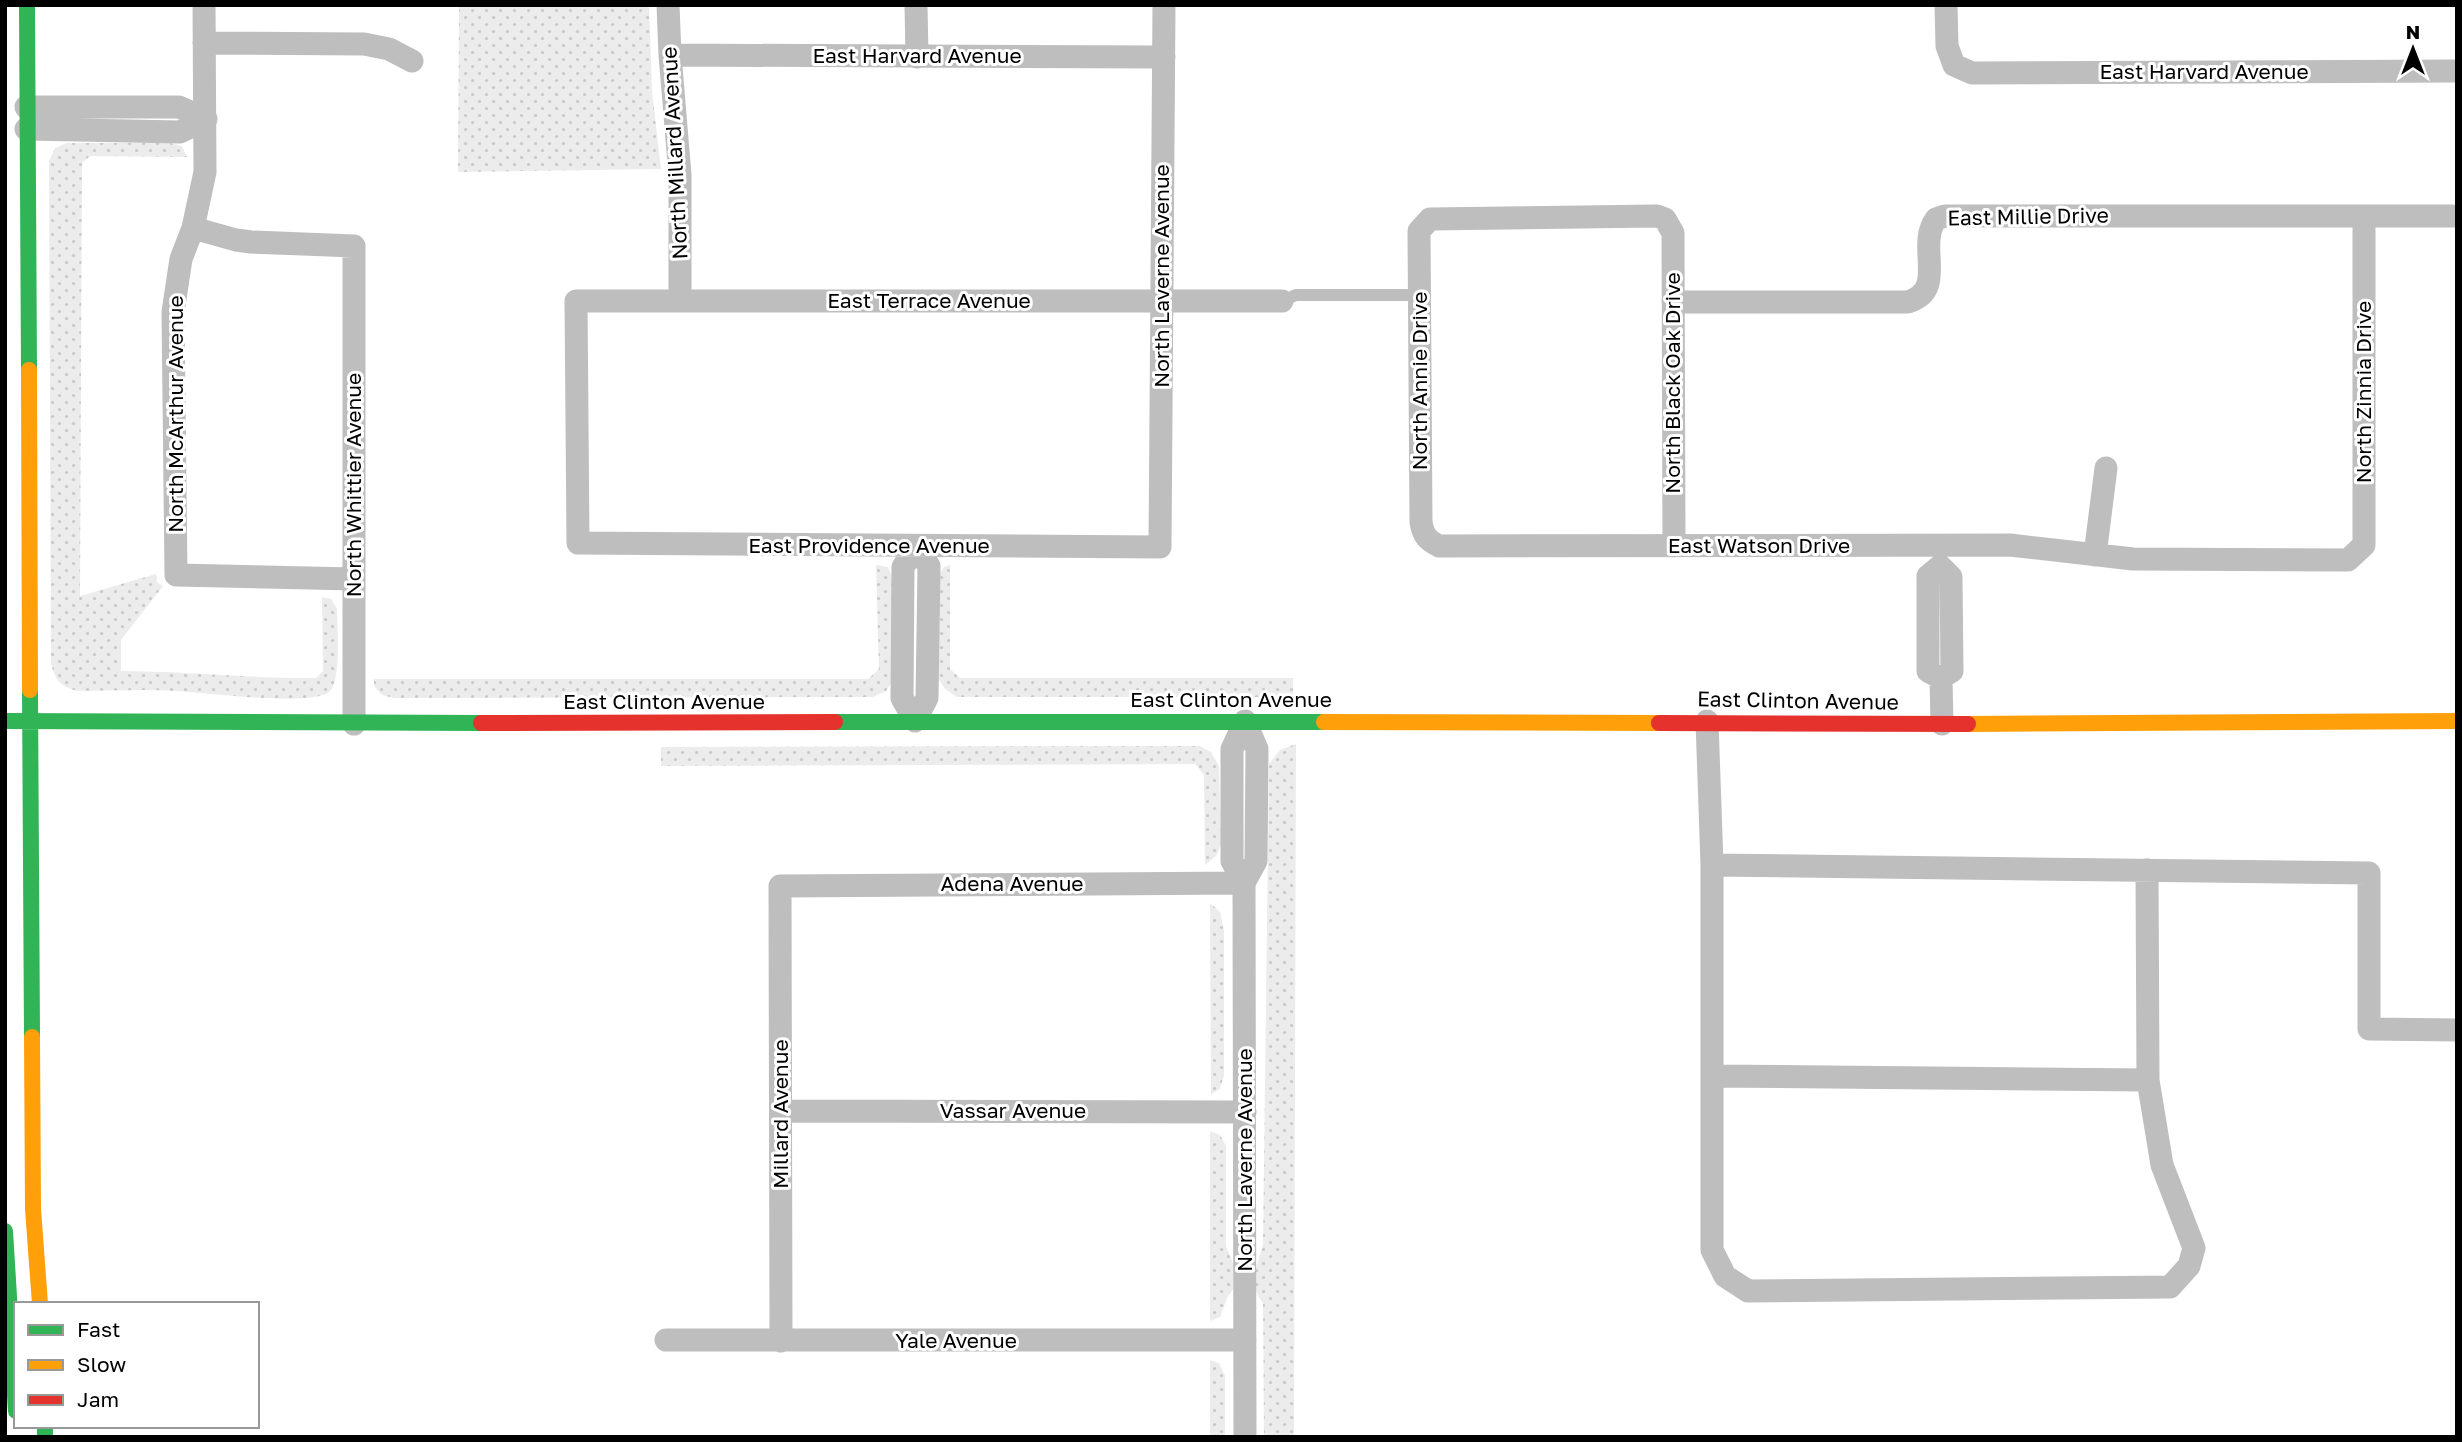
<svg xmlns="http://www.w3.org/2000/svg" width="2462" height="1442" viewBox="0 0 2462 1442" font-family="'Golos Text',sans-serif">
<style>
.park{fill:url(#park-dots)}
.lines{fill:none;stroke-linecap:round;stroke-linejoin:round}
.lane{stroke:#bebebe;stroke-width:12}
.street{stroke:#bebebe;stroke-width:23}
.fast{stroke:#30b455;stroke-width:16}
.slow{stroke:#ff9f0a;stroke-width:16}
.jam{stroke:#e5322d;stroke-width:16}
.labels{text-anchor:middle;stroke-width:6;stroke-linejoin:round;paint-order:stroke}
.street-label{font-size:21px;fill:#000;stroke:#fff}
</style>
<defs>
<pattern id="park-dots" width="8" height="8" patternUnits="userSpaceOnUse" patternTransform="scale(1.75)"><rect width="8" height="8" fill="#ececec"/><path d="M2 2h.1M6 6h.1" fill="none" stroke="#c9c9c9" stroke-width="1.8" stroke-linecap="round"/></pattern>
</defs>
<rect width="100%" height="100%" fill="#fff"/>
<!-- park -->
<path class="park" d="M459,5H649L652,91L661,169L458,172Z
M67,143H170L182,146L187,157L90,156L82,163L80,596L156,574L157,582L163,586L121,640V671C186,671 251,679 316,678L323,671L322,597L331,599L337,609C337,626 342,682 329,692C310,707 203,692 174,691C142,689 109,691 77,691C60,686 55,680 51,663L49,161L55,148Z
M876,565L888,567L892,577V682L886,691L873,697L394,698L382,695L374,686V679H868L879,669Z
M950,565V669L960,678H1293V697H957L945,689L939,680V575L944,567Z
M1296,744L1294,1437H1264L1263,1303C1247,1283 1258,1265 1263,1244L1269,764L1280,750Z
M1200,746L1211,752L1219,766L1221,843L1217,855L1205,865L1204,775L1195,764L661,766V747Z
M1210,903L1220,912L1224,931V1075L1220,1089L1211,1094Z
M1210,1131L1220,1135L1226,1146V1246L1233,1263V1289L1227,1298L1220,1317L1210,1321Z
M1210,1360L1219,1363L1225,1376V1437H1210Z"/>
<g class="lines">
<!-- lane -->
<path class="lane" d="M1282,301L1296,295H1420"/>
<!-- street -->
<path class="street" d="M204,5L205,172L193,228L181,259L173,312L176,575L354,579
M668,5L670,55L680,175V301
M916,5L917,57
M1164,5C1164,186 1162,367 1160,547L578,543L576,301H1282
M1946,5L1947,46L1954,65L1972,73L2457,71
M204,43L364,44L389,49L412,61
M670,55L1164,57
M26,107H179L206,119
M26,129L180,132L206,119
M193,228L236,240L251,242L354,246V724
M1673,302H1908C1948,290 1916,246 1936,219L1945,216H2452
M1674,546L1673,233L1665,219L1657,216L1430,219L1419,231L1421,522C1423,535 1427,540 1439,546L2010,545L2133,559L2348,560L2364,545V217
M916,547L929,566L927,698L915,721L902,698L903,567Z
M2095,555L2106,468
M1940,566L1951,577L1952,671L1941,678L1928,671V576Z
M1941,678L1942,724
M1245,721L1232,749V861L1244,883L1245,1437
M1707,721L1712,865V1250L1725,1276L1748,1291L2170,1287L2189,1266L2194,1248L2162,1165L2148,1080L1712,1076
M1712,865L2369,873V1029L2457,1030
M2147,870L2148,1080
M1244,883L1256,861L1257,749L1245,721
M781,1111L1245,1112
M666,1340H1245
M781,1341L780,886L1244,883"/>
<!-- fast -->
<path class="fast" d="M27,5L29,370
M30,690L32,1037
M5,721L481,723
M835,722H1324
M5,1231L16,1411
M45,1426V1437"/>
<!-- slow -->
<path class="slow" d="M29,370L30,690
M1324,722L1659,723
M1968,724L2457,721
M32,1037L33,1209L40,1304"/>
<!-- jam -->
<path class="jam" d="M481,723L835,722
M1659,723L1968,724"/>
</g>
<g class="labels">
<!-- street labels -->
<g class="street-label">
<text x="917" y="63">East Harvard Avenue</text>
<text x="2204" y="79">East Harvard Avenue</text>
<text transform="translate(675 153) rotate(-93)" y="7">North Millard Avenue</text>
<text transform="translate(2028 217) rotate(-1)" y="7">East Millie Drive</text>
<text transform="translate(1162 276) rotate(-90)" y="7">North Laverne Avenue</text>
<text x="929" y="308">East Terrace Avenue</text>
<text transform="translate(1420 381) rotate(-90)" y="7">North Annie Drive</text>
<text transform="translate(1673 383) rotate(-90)" y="7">North Black Oak Drive</text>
<text transform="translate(2364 392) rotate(-90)" y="7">North Zinnia Drive</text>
<text transform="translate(176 414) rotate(-90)" y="7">North McArthur Avenue</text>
<text transform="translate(354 485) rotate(-90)" y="7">North Whittier Avenue</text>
<text x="869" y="553">East Providence Avenue</text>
<text x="1759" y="553">East Watson Drive</text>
<text x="1231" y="707">East Clinton Avenue</text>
<text transform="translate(1798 701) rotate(1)" y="7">East Clinton Avenue</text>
<text x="664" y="709">East Clinton Avenue</text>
<text x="1012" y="891">Adena Avenue</text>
<text x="1013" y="1118">Vassar Avenue</text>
<text transform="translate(781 1114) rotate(-90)" y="7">Millard Avenue</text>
<text transform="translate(1245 1160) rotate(-90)" y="7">North Laverne Avenue</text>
<text x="956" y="1348">Yale Avenue</text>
</g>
</g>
<!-- border -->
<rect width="2462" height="1442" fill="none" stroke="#000000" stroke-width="14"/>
<!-- legend -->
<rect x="14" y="1302" width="245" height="126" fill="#ffffff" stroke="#999999" stroke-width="2"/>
<rect x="28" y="1325" width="35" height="10" fill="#30b455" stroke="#999999" stroke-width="2"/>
<text x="77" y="1337" font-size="21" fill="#000000">Fast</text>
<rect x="28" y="1360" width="35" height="10" fill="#ff9f0a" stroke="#999999" stroke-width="2"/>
<text x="77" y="1372" font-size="21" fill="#000000">Slow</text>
<rect x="28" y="1395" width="35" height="10" fill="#e5322d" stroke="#999999" stroke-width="2"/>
<text x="77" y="1407" font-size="21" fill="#000000">Jam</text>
<!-- north arrow -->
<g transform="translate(2413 49)" stroke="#ffffff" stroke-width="5" paint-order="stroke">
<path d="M0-5L12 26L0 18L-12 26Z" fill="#000000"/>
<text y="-10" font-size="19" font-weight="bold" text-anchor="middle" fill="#000000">N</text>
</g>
</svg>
